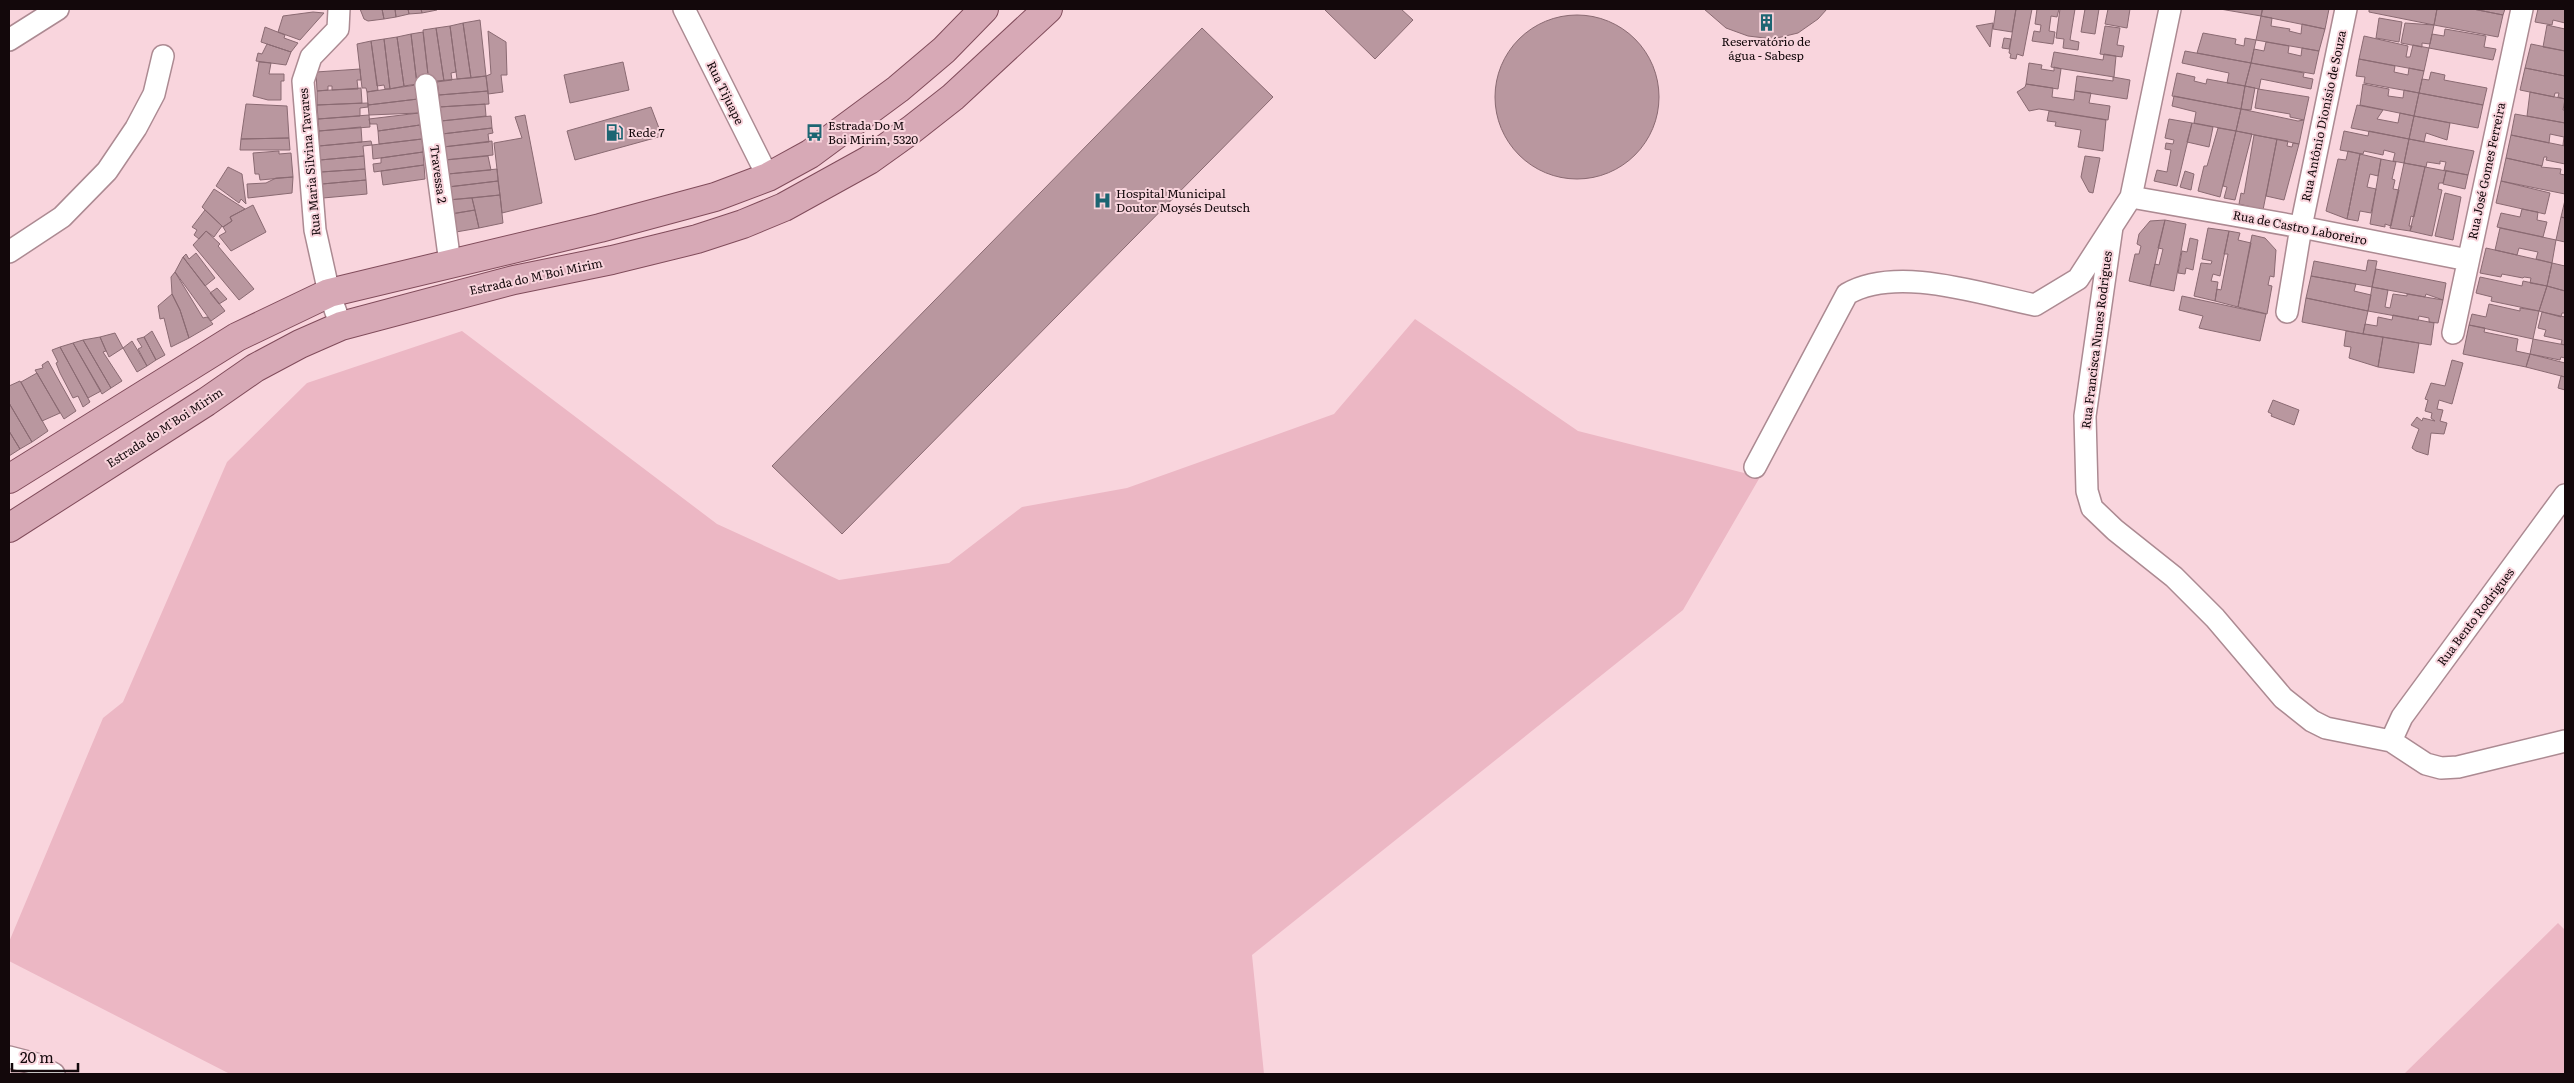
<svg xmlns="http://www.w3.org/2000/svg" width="2574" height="1083" viewBox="0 0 2574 1083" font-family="Literata,serif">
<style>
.green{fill:#ecb7c4}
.building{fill:#b9979f;stroke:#8a6a72}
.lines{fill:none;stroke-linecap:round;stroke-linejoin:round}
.minor-casing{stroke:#ac8a92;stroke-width:24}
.major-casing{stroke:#814c5b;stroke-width:30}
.minor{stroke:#fff;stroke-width:21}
.major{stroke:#d7a9b6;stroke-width:28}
.labels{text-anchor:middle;stroke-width:4;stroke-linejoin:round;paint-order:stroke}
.poi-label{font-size:12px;fill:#13080b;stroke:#f9d5dd;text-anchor:start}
.street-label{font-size:12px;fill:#13080b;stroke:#f9d5dd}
</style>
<rect width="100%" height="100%" fill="#f9d5dd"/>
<!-- green -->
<path class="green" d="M1415,319L1578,431L1760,477L1683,610L1252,955L1264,1074H230L9,961V942L103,718L123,702L227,462L307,383L462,331L717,524L839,580L949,563L1022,507L1127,488L1334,414Z
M2558,923L2565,930V1074H2404Z"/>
<!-- building -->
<path class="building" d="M360,9H382L384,19L368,21L364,19Z
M382,9H395L396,17L384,19Z
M395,9H408L409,14L396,17Z
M408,9H421L422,13L409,14Z
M421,9H437V10L422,13Z
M1324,9H1401L1413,20L1375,59Z
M1704,9H1827L1818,19L1798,33L1773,39L1748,36L1726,28Z
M1996,9H2016L2012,32L1993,29Z
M2016,9H2032L2023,56L2017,54L2016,59L2010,58L2011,54L2009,53Z
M2037,9H2059L2057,17L2051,16L2049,31L2055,32L2053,44L2032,41L2034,31L2040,32L2041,25L2035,24Z
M2060,9H2075L2070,40L2079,42L2078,50L2063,48L2064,39L2056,38Z
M2085,9H2099L2095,34L2081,32Z
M2108,9H2130L2127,28L2105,24Z
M2220,9H2262L2261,16Z
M2263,9H2329L2325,29L2261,16Z
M2369,9H2437L2434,25L2369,12Z
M2437,9H2473L2503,15L2498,37L2434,25Z
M2473,9H2505L2503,15Z
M2538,9H2565V23L2553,20L2552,25L2535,22Z
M313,12L324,13L300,40L278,32L283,16Z
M1495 97a82 82 0 1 1 164 0a82 82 0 1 1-164 0Z
M2261,16L2272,18L2271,26L2290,29L2289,31L2301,34L2302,24L2325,29L2319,51L2256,40Z
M2379,18L2402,22L2399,42L2376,38Z
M480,20L486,76L471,78L463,23Z
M463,23L471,78L457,79L450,26Z
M1993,23L1990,47L1976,26Z
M2405,23L2434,25L2430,44L2422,43V47L2401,43Z
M2547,25L2565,29V51L2543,47Z
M450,26L456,72L451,73L452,80L444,81L436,28Z
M2105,26L2120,28L2117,45L2124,46L2122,57L2100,54Z
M265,27L285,35L284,38L298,43L291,52L261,42Z
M436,28L444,81L429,83L423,30Z
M1202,28L1273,97L842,534L772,466Z
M2445,29L2486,36L2484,47L2496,49L2493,60L2429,48L2432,34L2444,36Z
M488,31L506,42L507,75H501L503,92L488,94L486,76L491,74Z
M423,32L429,83L417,84L411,34Z
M2203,33L2236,39L2235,44L2244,46L2245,38L2256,40L2251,63L2197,53Z
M411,34L417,84L404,86L397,37Z
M2364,36L2408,46L2406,57H2410L2413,45L2429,48L2424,71L2359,59Z
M397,37L404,86L390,89L384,39Z
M2004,38L2011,39L2009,49L2002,48Z
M384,39L390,89H385L384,85L377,86L371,41Z
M371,41L378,90L367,92L366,88H362L357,44Z
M2266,42L2289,46L2288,53L2301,56L2302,48L2319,51L2314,74L2251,63L2254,49L2264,51Z
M267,44L291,52L286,65L256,61L258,53L262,54Z
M2531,44L2565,51V76L2525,68Z
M2185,51L2251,63L2245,86L2227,83L2229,73L2182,63Z
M2054,52L2103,60L2104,54L2116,56L2114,77L2051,67Z
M2359,59L2395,66L2394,72L2408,75L2409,68L2424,71L2419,93L2364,83L2365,77L2356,76Z
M259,62L271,63L269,74H284V81H281V100H268L253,96Z
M623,62L629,90L570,103L564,75Z
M2029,63L2042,65L2041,69L2054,71V67L2061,69L2058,89L2026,84Z
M2251,63L2304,73L2303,77L2313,79L2311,89L2261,79L2259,89L2245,86Z
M2525,68L2565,76V99L2558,97L2559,93H2555L2554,97L2520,90Z
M360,69L361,80H357L358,89L332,90V86H328V90L317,91L316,72Z
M2431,72L2445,75L2444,80L2487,88L2483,105L2419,93L2422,79L2429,80Z
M2177,73L2195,77L2194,81L2206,84L2207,79L2245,86L2241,109L2172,96Z
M486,76L488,91L439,95L437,81Z
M2077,76L2113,81V77L2130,80L2127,99L2075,91Z
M2026,84L2053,88L2052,97L2074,100L2075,91L2091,93L2089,103L2110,106L2108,120L2039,109L2029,111L2017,92L2025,87Z
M2363,84L2389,89L2388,96L2403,98L2404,90L2419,93L2414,116L2360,105Z
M416,85L418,99L368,105L367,92Z
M2245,86L2255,88L2251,110L2241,109Z
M361,88L362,103L317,105V91Z
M2258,89L2309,97L2304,120L2290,117V114L2255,108Z
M488,91L489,104L439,107V95Z
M2530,92L2565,99L2563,110H2565V123L2527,116Z
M2419,93L2483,105L2478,128L2414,116Z
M2174,96L2241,109L2236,131L2194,123L2196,112L2172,106Z
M418,99L419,113L369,115L368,105Z
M368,103V107L360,108V116L318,119L317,105Z
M246,104L287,106L289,138L241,139Z
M485,104L486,116L441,121L439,107Z
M2357,105L2383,110L2377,119L2398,123L2400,113L2414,116L2409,139L2351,128Z
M651,107L662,136L575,160L567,131Z
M2241,109L2298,121L2304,120L2299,144L2236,131Z
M2049,111L2106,120L2103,151L2078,147L2081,130L2055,126L2056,122L2047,121Z
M419,113L420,125L378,131L377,124H370L369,119Z
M2515,114L2565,123V146L2563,145L2564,137L2550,134L2549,143L2511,135Z
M369,115L370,127L319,131L318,119Z
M525,115L542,203L502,213L494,143L522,138L515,117Z
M491,116L492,128L442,134L441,121Z
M2414,116L2450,123L2447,140L2426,133L2424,142L2409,139Z
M2169,119L2192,123L2177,186L2154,181L2157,170L2167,172L2171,150L2165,149L2166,143L2173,144L2174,140L2165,138Z
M2192,123L2213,127L2209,147L2187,142Z
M420,125L422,139L379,144L378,131Z
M361,127L362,142L319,146V131Z
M492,128L493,133L488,134L489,142L443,147L442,134Z
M2218,128L2236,131L2220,197L2198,191L2204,166H2207Z
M2236,131L2252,134L2235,200L2224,198L2227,187L2223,186Z
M2344,131L2368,136L2369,131L2409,139L2404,163L2393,161L2395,153L2384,150L2383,155L2364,151L2363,154L2340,150Z
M2254,135L2277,139L2263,210L2239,204L2241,193L2244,194Z
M2511,135L2565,146V164L2546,160L2547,157H2544L2542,166L2506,158Z
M289,138L290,150H240L241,139Z
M422,139L423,152L373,159L372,145Z
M2277,139L2288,141L2287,146L2292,147L2293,143L2299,144L2284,200L2266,196Z
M2409,139L2474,151L2468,175L2444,170L2446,162L2440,161V164L2427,162L2426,167L2404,163Z
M371,141L372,145L363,146L364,156L320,160L319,146Z
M492,141L493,155L444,160L443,147Z
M279,151V154L291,153L293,177L260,180L259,174H255L253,153Z
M2348,151L2360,154L2347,219L2326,211L2338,159L2346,160Z
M423,152L424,165L374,172L373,164L381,163V158Z
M2360,154L2381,159L2378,176L2370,174L2367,187L2376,189L2371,213L2360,211L2358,221L2347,219Z
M364,156L365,169L321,172L320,160Z
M488,156L491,170L448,174L446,160Z
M2085,156L2100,158L2093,193L2089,192L2081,177Z
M2506,158L2542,166L2541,167L2561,169L2560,174L2565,175V194L2501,181Z
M2381,159L2396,162L2392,179L2395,180L2393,189L2399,190L2391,226L2385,224V227L2370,224Z
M2404,163L2425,167L2414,217L2411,216L2409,226H2412L2410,231L2390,228Z
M424,165L425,179L383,185L381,171Z
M228,167L242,174L246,204L241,199L239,203L216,186Z
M2425,167L2446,171L2443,183H2439L2438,189L2442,190L2432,236L2410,231Z
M365,169L366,180L322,184L321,172Z
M497,169L498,181L449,187L448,174Z
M2185,171L2194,174L2191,190L2180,187Z
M2446,171L2468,175L2465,189L2443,184Z
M293,177L292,193L248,198L247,184L266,183L276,178Z
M366,180L367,194L323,198L322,184Z
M498,181L500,195L448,200L447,187Z
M2501,181L2550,193L2545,214L2496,203Z
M214,189L245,209L230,217L232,221L223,227L202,207Z
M2445,193L2461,197L2453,240L2435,236Z
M500,195L503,223L479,228L472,198Z
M472,198L475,210L450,214L448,200Z
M2565,200V218L2561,217Z
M253,205L266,232L231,251L219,236L226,232L223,227L232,221L230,217Z
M2522,209L2538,212L2537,220L2547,222L2543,237L2497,227L2501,213L2520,217Z
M205,210L222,226L214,237L206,231L199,239L194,235L197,230L192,227Z
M475,210L479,228L456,232L452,214Z
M2561,217L2565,218V242L2556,240Z
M2165,220L2186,224L2174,291L2150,286L2155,264L2159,265L2163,249L2158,248Z
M2165,220L2150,286L2129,281L2135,254H2139L2141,246L2137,244L2139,234L2150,221Z
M2208,228L2229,231L2220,276L2213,274L2211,281L2218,282L2215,301L2194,296L2201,263L2211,264L2212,261L2202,259Z
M2500,228L2556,240L2552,263L2536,259L2538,252L2519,248L2517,255L2495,250Z
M206,231L220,244L218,246L254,289L239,300L193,245Z
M2229,231L2240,233L2238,240L2251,243L2238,307L2215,301L2217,289L2221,290L2228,254H2224Z
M2252,235L2265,238L2276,250L2274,277L2270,276L2268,285L2272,286L2267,314L2238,307Z
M2190,238L2198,240L2193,270L2186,268L2185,274L2178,273L2182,251L2187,252Z
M2486,248L2552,263L2547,286L2530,283L2531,278L2524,277L2523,278L2502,274L2501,277L2480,273Z
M196,253L215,278L205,286L183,257L186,254L189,259Z
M183,257L225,311L211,321L175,272Z
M2368,260L2377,261L2372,287L2311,276L2314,261L2366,271Z
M2552,263L2565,266V291L2547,286Z
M2376,269L2446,283L2443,300L2426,294L2425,297L2372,287Z
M175,272L203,318L207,317L213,324L189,338L180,310L172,294L171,277Z
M2311,276L2356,284L2354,291L2371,295L2368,311L2306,298Z
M2480,277L2522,286L2523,281L2547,286L2539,311L2491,301L2492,297L2476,293Z
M2547,286L2565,291V313H2562L2561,317L2539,311Z
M2372,287L2388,290L2385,307L2390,308L2393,294L2407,296V294L2443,300L2438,323L2429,322V318L2419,316L2418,320L2368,311Z
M217,288L227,299L219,304L210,293Z
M172,294L180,310L189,338L171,347L164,318L160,319L158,306Z
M2182,296L2266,314L2260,341L2199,328L2203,316L2179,310Z
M2306,298L2368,311L2363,334L2302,322Z
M2489,304L2520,311V308L2539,311L2533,339L2469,325L2472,314L2486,317Z
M2542,312L2565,317V345L2561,344L2562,340L2544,336L2546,330L2538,328Z
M2393,315L2434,323L2431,345L2363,334L2365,324L2377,326L2378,317L2392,320Z
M2469,325L2485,328L2484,332L2518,339L2516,351L2530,354L2526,367L2463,354Z
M152,331L165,355L156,360L144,337Z
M2346,331L2383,337L2378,367L2349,358L2351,347L2344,346Z
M115,333L123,348L109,357L100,337Z
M100,337L106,351L103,352L122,381L111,388L83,340Z
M144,337L156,360L147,366L138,349L142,347L137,339Z
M2383,337L2419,343L2414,373L2378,367Z
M2533,339L2565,345V358L2561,357L2560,360L2530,354Z
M83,340L111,388L102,394L73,343Z
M132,341L147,366L137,372L123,348Z
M73,343L101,391L88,398L60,347Z
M60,347L90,402L83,407L78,396L73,398L60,373L56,363L58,362L52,350Z
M2530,354L2565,363V377L2526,367Z
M2452,360L2463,363L2452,404L2439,400L2437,409L2443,410L2440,421L2447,423L2444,434L2431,433L2428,455L2416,451L2412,448L2419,429L2411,425L2417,417L2422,421L2423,418L2435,421L2431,418L2432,413L2425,411L2428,400L2425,399L2431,383L2445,386Z
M48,361L76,411L64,419L35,370L43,368L42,365Z
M37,373L60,413L42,421L21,382Z
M2561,376L2565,377V390L2558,388Z
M20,381L48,431L32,442L9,403V386Z
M2273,400L2299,410L2294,425L2271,416L2272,414L2268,412Z
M9,403L32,442L20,449L9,431Z
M9,431L20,449L9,456Z"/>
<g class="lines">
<defs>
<path id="minor" d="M339,9L338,29L311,57L303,81L315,230L329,293L341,326
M684,9L768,177
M9,40L58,9
M426,85L450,263
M2131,197L2301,227L2468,260
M2112,227L2085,416L2087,491L2092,508L2115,530L2174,577L2215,618L2283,698L2312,721L2326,728L2391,741L2426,764L2441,768L2458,767L2565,741
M9,252L62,217L107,171L136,128L154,94L163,56
M2287,312L2301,227L2346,9
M2453,333L2522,9
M1755,467L1847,294C1897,265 1981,294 2035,305L2078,279L2131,197L2170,9
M2391,741L2402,717L2565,495
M9,1057L36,1064L54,1074"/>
<path id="major" d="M9,479L237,337L329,293L600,228L715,197L768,177L810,154L898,89L944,50L984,9
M9,528L206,402L255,368L300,344L341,326L514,280L612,260L697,239L743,224L784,207L869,160L911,130L953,97L1048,9"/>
</defs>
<!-- minor casing -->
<use href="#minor" class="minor-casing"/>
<!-- major casing -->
<use href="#major" class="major-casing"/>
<!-- minor -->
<use href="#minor" class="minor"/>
<!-- major -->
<use href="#major" class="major"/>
</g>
<!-- icons -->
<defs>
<symbol id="building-bare" viewBox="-9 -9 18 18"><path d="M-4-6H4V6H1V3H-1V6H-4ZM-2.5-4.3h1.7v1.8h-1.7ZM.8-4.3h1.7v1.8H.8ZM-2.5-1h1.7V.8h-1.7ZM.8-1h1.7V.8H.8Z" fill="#1c6572" stroke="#f9d5dd" stroke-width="2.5" paint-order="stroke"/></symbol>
<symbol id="fuel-bare" viewBox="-9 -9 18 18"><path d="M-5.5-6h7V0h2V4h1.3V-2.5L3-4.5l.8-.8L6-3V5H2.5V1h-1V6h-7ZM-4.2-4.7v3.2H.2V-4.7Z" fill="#1c6572" stroke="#f9d5dd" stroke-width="2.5" paint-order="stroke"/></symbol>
<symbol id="bus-bare" viewBox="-9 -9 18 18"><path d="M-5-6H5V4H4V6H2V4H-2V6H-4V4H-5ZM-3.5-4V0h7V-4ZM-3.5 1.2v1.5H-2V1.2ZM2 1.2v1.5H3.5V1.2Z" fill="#1c6572" stroke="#f9d5dd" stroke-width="2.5" paint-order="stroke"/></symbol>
<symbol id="hospital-bare" viewBox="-9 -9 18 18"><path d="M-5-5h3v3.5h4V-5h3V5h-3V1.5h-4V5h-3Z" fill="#1c6572" stroke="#f9d5dd" stroke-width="2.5" paint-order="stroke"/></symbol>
</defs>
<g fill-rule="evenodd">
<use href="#building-bare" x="1754" y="10" width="25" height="25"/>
<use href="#fuel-bare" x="602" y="120" width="25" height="25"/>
<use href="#bus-bare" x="802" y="120" width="25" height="25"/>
<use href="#hospital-bare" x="1090" y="188" width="25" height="25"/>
</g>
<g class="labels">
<!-- poi labels -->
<g class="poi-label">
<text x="1766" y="46" text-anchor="middle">Reservatório de<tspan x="1766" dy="14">água - Sabesp</tspan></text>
<text x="828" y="130">Estrada Do M<tspan x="828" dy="14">Boi Mirim, 5320</tspan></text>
<text x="628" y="137">Rede 7</text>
<text x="1116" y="198">Hospital Municipal<tspan x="1116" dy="14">Doutor Moysés Deutsch</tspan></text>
</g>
<!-- street labels -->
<g class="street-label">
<text transform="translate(725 93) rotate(64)" y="4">Rua Tijuape</text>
<text transform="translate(2324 116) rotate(-78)" y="4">Rua Antônio Dionísio de Souza</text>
<text transform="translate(310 162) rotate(-95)" y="4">Rua Maria Silvina Tavares</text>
<text transform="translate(2487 171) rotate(-78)" y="4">Rua José Gomes Ferreira</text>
<text transform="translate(438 174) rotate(82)" y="4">Travessa 2</text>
<text transform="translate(2300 228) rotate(11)" y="4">Rua de Castro Laboreiro</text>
<text transform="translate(536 277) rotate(-12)" y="4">Estrada do M'Boi Mirim</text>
<text transform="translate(2097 340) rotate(-83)" y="4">Rua Francisca Nunes Rodrigues</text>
<text transform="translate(165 428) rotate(-33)" y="4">Estrada do M'Boi Mirim</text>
<text transform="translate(2476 617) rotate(-53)" y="4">Rua Bento Rodrigues</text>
</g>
</g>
<!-- border -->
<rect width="2574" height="1083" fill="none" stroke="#13080b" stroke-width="20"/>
<!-- scale -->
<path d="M12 1063v8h66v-8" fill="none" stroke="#13080b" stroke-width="2.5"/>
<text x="20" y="1063" font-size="15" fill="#13080b" stroke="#f9d5dd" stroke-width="4" paint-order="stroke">20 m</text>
</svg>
